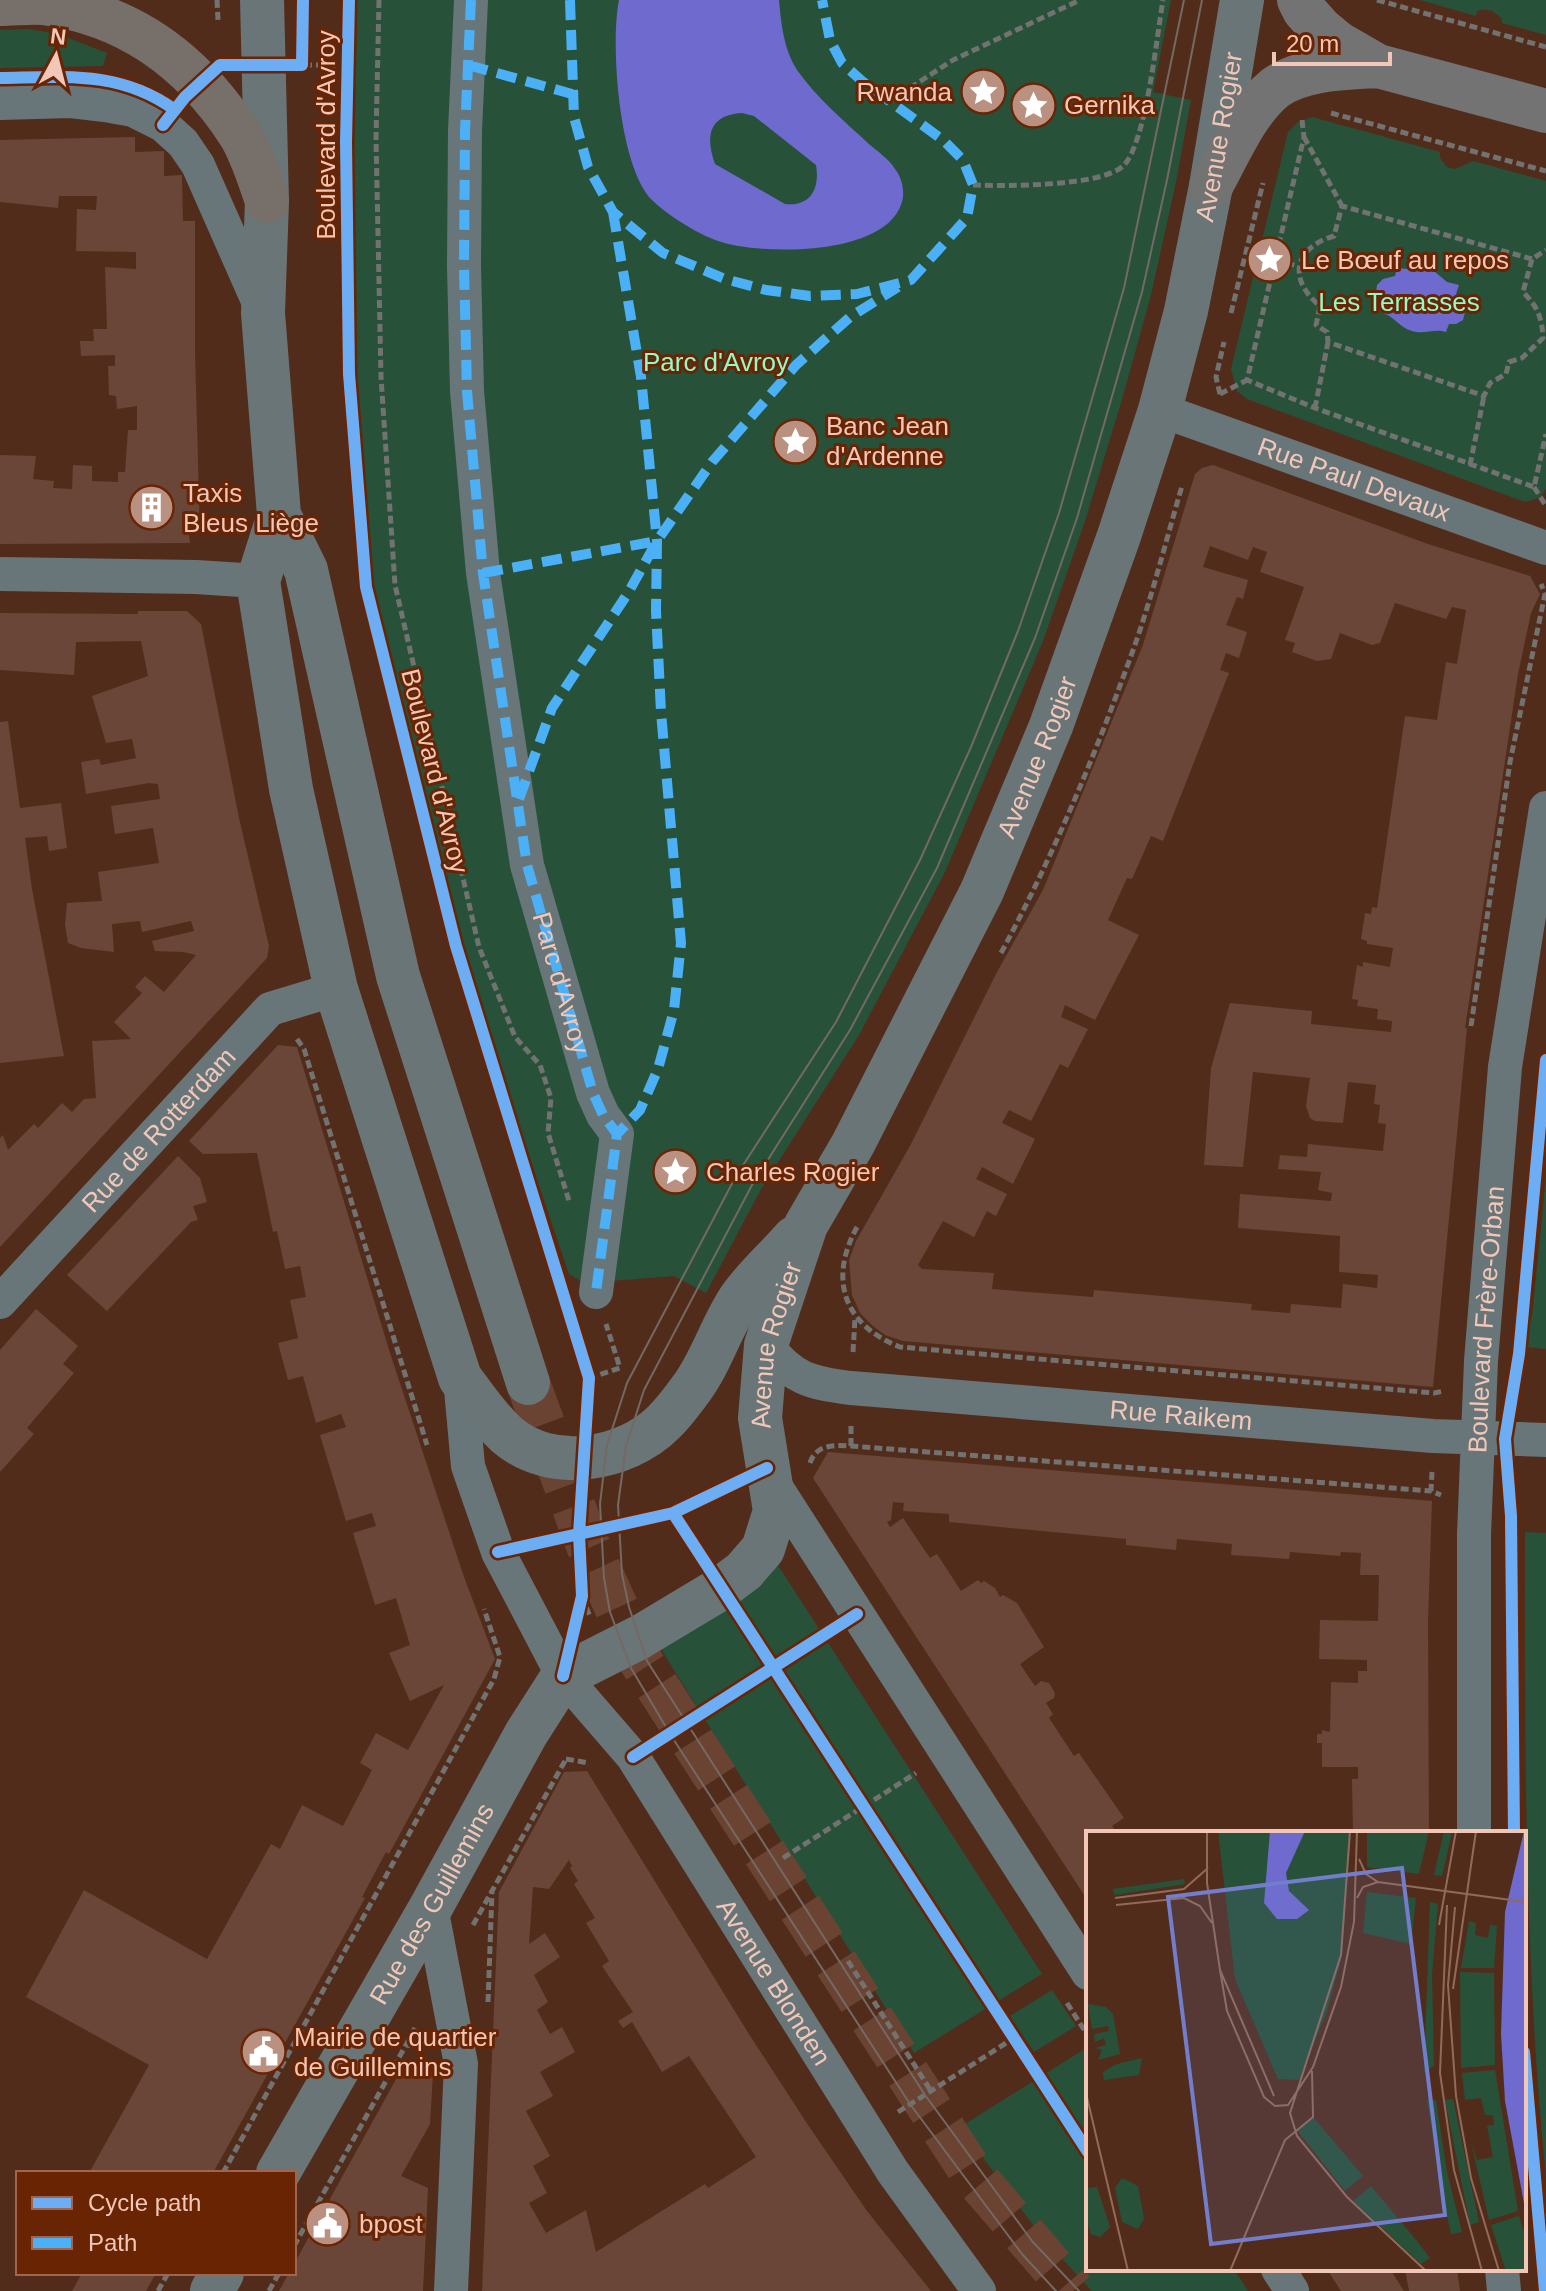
<svg xmlns="http://www.w3.org/2000/svg" width="1546" height="2291" viewBox="0 0 1546 2291" font-family="Helvetica,sans-serif">
<style>
.green{fill:#275239}
.water{fill:#6f6ace;fill-rule:evenodd}
.building{fill:#694637;fill-rule:evenodd}
.lines{fill:none;stroke-linecap:round;stroke-linejoin:round}
.secondary-tunnel{stroke:#6a4332;stroke-width:44;stroke-dasharray:44 22;stroke-linecap:butt}
.path{stroke:#727271;stroke-width:5;stroke-dasharray:8 4;stroke-linecap:butt}
.street{stroke:#687679;stroke-width:34}
.secondary{stroke:#6a7577;stroke-width:44}
.primary{stroke:#727372;stroke-width:44}
.highway{stroke:#776f6a;stroke-width:44}
.tram{stroke:#746963;stroke-width:2}
.quiet{stroke:#4cb0f7;stroke-width:10;stroke-dasharray:20 10;stroke-linecap:butt}
.cycleway-casing{stroke:#692404;stroke-width:17}
.cycleway{stroke:#6dadf4;stroke-width:12}
.labels{text-anchor:middle;stroke-width:6;stroke-linejoin:round;paint-order:stroke}
.poi-label{font-size:26px;fill:#f2c7b7;stroke:#692404;text-anchor:start}
.street-label{font-size:26px;fill:#f2c7b7;stroke:#692404}
.park-label{font-size:26px;fill:#95f9c7;stroke:#692404}
.inset-road{fill:none;stroke:#926a59;stroke-width:2}
.view{fill:#727ecb;fill-opacity:0.15;stroke:#727ecb;stroke-width:4}
.inset-edge{fill:none;stroke:#f2c7b7;stroke-width:4}
</style>
<rect width="100%" height="100%" fill="#522c1b"/>
<!-- green -->
<path class="green" d="M353,0H1171L1153,92L1191,100L1176,182L1151,295L1121,403L1085,521L1043,641L945,872L859,1035L761,1189L706,1293L674,1276L585,1283L569,1274L459,948L370,587L353,373L349,143Z
M1420,0H1546V35L1502,23V19C1494,11 1488,8 1477,11L1476,16Z
M28,29L58,34L107,53L103,66L0,68V30Z
M1312,117L1440,152V158L1447,167L1455,169L1473,161L1546,181V488L1541,497L1525,502L1247,399L1237,391L1231,369L1288,132L1297,123Z
M1546,1176V1349L1526,1347L1529,1320L1532,1317Z
M1525,1532L1546,1533V2176C1524,1962 1525,1747 1525,1532Z
M770,1553L1042,1974L914,2053L664,1654L651,1622Z
M1052,1990L1076,2026L1034,2052L1010,2016Z
M1088,2047V2269H1234L1248,2291H1092L1042,2237L960,2127Z"/>
<!-- water -->
<path class="water" d="M619,0H779C781,24 784,50 797,70C817,98 844,121 869,144C877,151 889,159 895,169C901,176 904,188 903,197C894,257 761,256 718,241C698,234 667,215 652,200C619,167 610,44 619,0ZM742,113L754,116L816,165C820,188 811,207 785,204L715,164C705,136 709,115 742,113Z
M1397,268L1434,271L1447,282L1459,285L1456,294L1467,304L1463,320L1456,324H1449L1446,332C1434,328 1424,335 1412,331C1400,328 1395,317 1383,313L1386,305L1376,294L1377,285L1383,279L1395,276Z"/>
<!-- building -->
<path class="building" d="M135,137V152L164,151V176L182,175L183,221H195V353L200,533L189,534L190,543L0,544V455L36,456L33,479L54,481L53,488L72,489L73,465L92,466V481L118,482V472H125L128,430H137V406L117,409L116,396L109,395L108,366H115V355L81,356L80,341H94L93,329H107L105,267L136,269V252L76,251L77,209L96,210L97,196H59L58,208L0,202V140Z
M1213,465L1428,544L1530,576L1540,594L1531,613L1518,674L1465,1028H1467L1433,1387L903,1341L885,1335L873,1326L860,1313L852,1295L849,1260L856,1241L911,1144L997,972L1043,890L1143,645L1195,474L1202,468ZM1210,546L1248,560L1253,547L1267,552L1260,572L1304,587L1285,640L1295,643L1292,652L1317,661L1331,659L1340,633L1372,645L1380,643L1395,603L1446,619L1452,607L1466,610L1457,664L1446,662L1437,720L1405,716L1377,908L1372,907L1371,914L1365,913L1361,939L1367,941V944L1393,948L1390,967L1363,962V967L1357,965L1352,999L1358,1000L1357,1006L1378,1009L1377,1019L1392,1021L1391,1032L1311,1024L1312,1011L1230,1003L1211,1068L1204,1165L1243,1167L1253,1072L1310,1078L1306,1106L1310,1118L1315,1121L1343,1123L1348,1082L1376,1085L1374,1104L1380,1105L1378,1123L1386,1124L1383,1151L1308,1144L1307,1157L1280,1155L1278,1169L1321,1172L1318,1190L1332,1193L1331,1201L1240,1194L1238,1228L1340,1236L1339,1272L1378,1275L1377,1288L1343,1284L1341,1308L1291,1304L1290,1313L1251,1310L1252,1304L1094,1290L1093,1297L992,1289L994,1273L922,1269L918,1265L943,1221L974,1237L987,1211L996,1216L1007,1194L976,1179L982,1167L1013,1184L1035,1139L1002,1123L1009,1110L1031,1121L1060,1064L1068,1068L1088,1029L1061,1017L1065,1005L1095,1020L1139,935L1108,920L1127,878L1132,879L1151,836L1163,841L1229,673L1220,670L1226,653L1239,658L1247,632L1226,625L1237,597L1243,599L1248,580L1203,567Z
M138,611H187L201,624L239,818L269,946L267,958L0,1247V1138L3,1135L8,1150L34,1124L38,1128L62,1103L72,1112L84,1099L96,1098L92,1041L131,1039L114,1022L142,993L135,987L145,976L164,992L196,955L183,952L155,951L152,941L194,931L191,921L142,932L140,921L112,924L114,952L81,948L68,943L65,924L67,903L102,901L98,872L159,863L153,828L115,834L111,806L160,799L158,784L149,783L86,794L81,762L99,759L101,765L136,758L132,739L106,743L92,696L148,676L141,641L76,642L74,675L0,670V613L138,614Z
M8,721L20,808L61,803L67,848L49,851L47,836L25,838L32,889L64,1056L0,1063V722Z
M278,1045L297,1047L390,1353L464,1577L495,1659L389,1854L386,1852L362,1897L365,1898L213,2173H89L149,2065L26,1997L84,1890L207,1959L271,1844L280,1849L302,1805L343,1826L372,1770L360,1763L376,1733L408,1750L444,1685L410,1701L389,1653L410,1645L396,1598L375,1605L353,1533L376,1526L372,1513L346,1521L320,1435L346,1427L341,1414L316,1423L303,1376L288,1380L278,1343L298,1338L290,1300L306,1297L300,1266L285,1269L277,1231L273,1232L257,1153L203,1154L189,1141Z
M178,1156L200,1178L207,1202L193,1206L198,1220L191,1222L107,1311L67,1275Z
M36,1309L78,1346L63,1364L74,1373L27,1428L34,1434L0,1472V1350Z
M828,1452L1432,1501L1428,1622L1429,1833H1353L1352,1779H1358V1767H1322V1743H1317V1734H1322V1730L1329,1732L1330,1730L1331,1682L1358,1683V1671H1367V1660L1319,1659L1320,1620L1378,1621L1379,1575H1360L1361,1553L1341,1552L1340,1556L1290,1552L1289,1559L1231,1555L1232,1544L1177,1539L1176,1550L1126,1545V1539L949,1522V1514L903,1511L904,1503L893,1502L891,1520L887,1522L890,1527L903,1518L930,1558L937,1554L961,1591L978,1580L981,1583L984,1581L995,1588L1000,1597L1003,1595L1017,1603L1044,1647L1020,1664L1035,1686L1041,1681L1049,1683L1055,1693L1054,1698L1046,1703L1053,1714L1049,1718L1074,1756L1079,1753L1124,1818L1112,1826L1117,1833H1088V1901L813,1478Z
M587,1771L747,2031L808,2125L867,2211L931,2291H482L499,1892L564,1772ZM569,1860L572,1866L570,1868L578,1881L574,1884L595,1918L586,1923L609,1961L602,1966L633,2012L618,2021L623,2028L632,2022L662,2072L689,2056L756,2157L708,2188L705,2184L596,2252L586,2210L546,2233L529,2203L547,2193L533,2166L550,2156L526,2111L553,2096L540,2072L575,2052L562,2027L550,2034L537,2010L548,2002L534,1975L560,1957L545,1933L529,1944L533,1887L549,1889Z
M405,2063L431,2070L433,2074L430,2124L401,2176L428,2188L423,2291H279L289,2273H294V2264Z
M1327,2269H1390L1404,2291H1341Z
M1405,2269H1457L1460,2291H1409Z
M82,2273H156L146,2291H72Z"/>
<g class="lines">
<!-- secondary-tunnel -->
<path class="secondary-tunnel" d="M528,1383L587,1543L642,1663L973,2175L1073,2291"/>
<!-- path -->
<path class="path" d="M217,0L218,20
M379,0L376,139L381,377L395,585L479,947L515,1037L540,1065L551,1098L548,1133L570,1204
M1377,0L1546,47
M304,65H347
M890,101L953,60L1080,0
M1331,113L1546,171
M1302,120L1304,137L1247,380L1315,408L1534,487L1546,434
M1304,137L1342,206
M973,185C1005,186 1100,187 1123,166C1146,145 1157,34 1163,0
M1532,259L1342,206L1334,236C1293,248 1288,280 1320,306L1316,325L1327,332L1328,342L1484,396L1490,383L1506,374L1509,362L1522,358L1543,338C1542,318 1538,307 1523,292L1532,259L1546,250
M1275,260L1298,266
M1231,313L1263,183
M1220,394L1247,380
M1220,394L1216,377L1224,342
M1315,408L1328,342
M1470,465L1484,396
M1534,487L1546,506
M1001,953C1055,853 1099,746 1137,639C1154,589 1167,537 1182,486
M1471,1026L1510,762L1545,594L1541,584
M297,1039L304,1049L427,1445
M857,1227C828,1280 844,1325 900,1347L1434,1393L1444,1391
M853,1352L855,1318
M589,1378L620,1368L606,1324
M851,1446V1422
M810,1463C816,1444 834,1445 851,1446L1431,1491
M1432,1472L1431,1491L1441,1495
M582,1596L590,1617
M696,1716L701,1727
M566,1759L589,1763
M783,1858L916,1773
M473,1925L566,1759
M848,1961L931,2091
M488,2002L492,1892
M1067,2003L1088,2036
M406,2045L415,2028
M898,2112L1014,2038
M223,2173L494,1679L500,1657L484,1609
M294,2246L406,2045L422,2047
M158,2291L168,2273
M269,2291L279,2273"/>
<!-- street -->
<g class="street">
<path id="s1" d="M471,0L465,131L464,266L467,391L483,573L527,865L593,1093L603,1115L617,1134L596,1292"/>
<path d="M0,103L71,101L105,105L133,110L163,125L183,143L198,165L262,310"/>
<path id="s2" d="M1160,410L1546,548"/>
<path d="M0,574L196,577L258,581"/>
<path id="s3" d="M0,1302L270,1009L336,989"/>
<path id="s4" d="M766,1345C793,1379 810,1383 851,1388L1433,1436L1546,1440"/>
<path id="s5" d="M460,1378L468,1466L498,1552L563,1676L633,1757L893,2172L979,2291"/>
<path d="M772,1481L1088,1973"/>
<path id="s6" d="M1474,1833V1534L1481,1361L1505,1067L1546,808"/>
<path d="M431,1907L461,2064L451,2291"/>
<path d="M1278,2269L1292,2291"/>
<path d="M1502,2269L1504,2291"/>
</g>
<!-- secondary -->
<g class="secondary">
<path d="M262,0L267,201L263,313L279,515L306,570L398,976L528,1383"/>
<path d="M279,515L258,581L291,789L336,989L460,1378C475,1397 489,1419 507,1435C551,1473 625,1461 664,1422C674,1412 683,1400 691,1389C712,1361 721,1326 741,1297C756,1276 777,1258 794,1238"/>
<path id="s7" d="M278,2173L431,1907L526,1734L563,1676L640,1637L720,1589L744,1571L763,1549L775,1511L760,1418L766,1345L806,1225L853,1144L982,891L1051,726L1119,536L1160,410L1186,311L1211,186L1242,0"/>
<path d="M212,2291L222,2273"/>
</g>
<!-- primary -->
<path class="primary" d="M1299,0L1304,10L1321,29L1338,43L1378,66L1546,111
M1211,186C1229,154 1246,111 1275,88C1302,68 1346,68 1378,66"/>
<!-- highway -->
<path class="highway" d="M0,4C14,4 29,2 43,3C129,14 193,62 239,133C252,153 259,179 267,201"/>
<!-- tram -->
<path class="tram" d="M1056,2291L1022,2254L910,2104L670,1734L631,1668L610,1612L604,1578L600,1504L607,1445L627,1383L736,1176L836,1022L920,860L971,747L1018,631L1059,513L1124,288L1184,0
M1079,2291L1032,2241L925,2095L647,1661L629,1607L622,1574L618,1505L626,1446L644,1390L752,1185L850,1030L937,868L1035,638L1077,518L1142,292L1167,180L1202,0"/>
<!-- quiet -->
<path class="quiet" d="M471,0L465,131L464,266L467,391L483,573L527,865L593,1093L603,1115L617,1134L596,1292
M570,0L574,117L588,167L613,212L663,253L725,279L766,290L810,296L857,294L911,280L967,218L973,185L963,160L943,140L862,81L842,63L830,40L822,0
M468,65L572,94
M613,212L641,377L657,541L656,611L661,712L681,943L674,1010L658,1069L640,1110L617,1134
M483,573L657,541
M519,799L552,708L628,593L657,541L712,462L796,365L850,317L898,287"/>
<defs>
<path id="cycleway" d="M349,0L346,142L349,374L366,587L456,946L589,1378L579,1534L582,1596L563,1676
M0,78C63,77 120,70 175,110
M163,125L185,97L220,65H302L303,0
M673,1513L767,1468
M498,1552L673,1513L1088,2152
M633,1757L857,1614
M1514,1833L1511,1516L1505,1439L1519,1354L1546,1060
M1524,2052L1545,2291"/>
</defs>
<!-- cycleway casing -->
<use href="#cycleway" class="cycleway-casing"/>
<!-- cycleway -->
<use href="#cycleway" class="cycleway"/>
</g>
<!-- icons -->
<defs>
<symbol id="sight-disc" viewBox="-11 -11 22 22"><circle r="9.5" fill="#ba9180" stroke="#692404"/><path d="M0-6L1.8-2.2L6-1.7L2.9 1.2L3.7 5.4L0 3.3L-3.7 5.4L-2.9 1.2L-6-1.7L-1.8-2.2Z" fill="#fff"/></symbol>
<symbol id="building-disc" viewBox="-11 -11 22 22"><circle r="9.5" fill="#ba9180" stroke="#692404"/><path d="M-4-6H4V6H1V3H-1V6H-4ZM-2.5-4.3h1.7v1.8h-1.7ZM.8-4.3h1.7v1.8H.8ZM-2.5-1h1.7V.8h-1.7ZM.8-1h1.7V.8H.8Z" fill="#fff"/></symbol>
<symbol id="civic-disc" viewBox="-11 -11 22 22"><circle r="9.5" fill="#ba9180" stroke="#692404"/><path d="M-.6-6.5H3V-4.5H.6V-3L4-1V1h2V6H-6V1h2V-1L-.6-3ZM-1.2 2.5V6h2.4V2.5Z" fill="#fff"/></symbol>
</defs>
<g fill-rule="evenodd">
<use href="#sight-disc" x="958" y="66" width="51" height="51"/>
<use href="#sight-disc" x="1008" y="80" width="51" height="51"/>
<use href="#sight-disc" x="1244" y="234" width="51" height="51"/>
<use href="#sight-disc" x="770" y="416" width="51" height="51"/>
<use href="#building-disc" x="126" y="482" width="51" height="51"/>
<use href="#sight-disc" x="650" y="1146" width="51" height="51"/>
<use href="#civic-disc" x="238" y="2026" width="51" height="51"/>
<use href="#civic-disc" x="302" y="2198" width="51" height="51"/>
</g>
<g class="labels">
<!-- poi labels -->
<g class="poi-label">
<text x="952" y="101" text-anchor="end">Rwanda</text>
<text x="1064" y="114">Gernika</text>
<text x="1301" y="269">Le Bœuf au repos</text>
<text x="826" y="435">Banc Jean<tspan x="826" dy="30">d'Ardenne</tspan></text>
<text x="183" y="502">Taxis<tspan x="183" dy="30">Bleus Liège</tspan></text>
<text x="706" y="1181">Charles Rogier</text>
<text x="294" y="2046">Mairie de quartier<tspan x="294" dy="30">de Guillemins</tspan></text>
<text x="359" y="2233">bpost</text>
</g>
<!-- street labels -->
<g class="street-label">
<text transform="translate(326 135) rotate(-90)" y="9">Boulevard d'Avroy</text>
<text dy="9" stroke="none"><textPath href="#s7" startOffset="2316">Avenue Rogier</textPath></text>
<text dy="9" stroke="none"><textPath href="#s2" startOffset="206">Rue Paul Devaux</textPath></text>
<text dy="9" stroke="none"><textPath href="#s7" startOffset="1668">Avenue Rogier</textPath></text>
<text transform="translate(435 771) rotate(76)" y="9">Boulevard d'Avroy</text>
<text dy="9" stroke="none"><textPath href="#s1" startOffset="992">Parc d'Avroy</textPath></text>
<text dy="9" stroke="none"><textPath href="#s3" startOffset="234">Rue de Rotterdam</textPath></text>
<text dy="9" stroke="none"><textPath href="#s6" startOffset="514">Boulevard Frère-Orban</textPath></text>
<text dy="9" stroke="none"><textPath href="#s7" startOffset="1020">Avenue Rogier</textPath></text>
<text dy="9" stroke="none"><textPath href="#s4" startOffset="430">Rue Raikem</textPath></text>
<text dy="9" stroke="none"><textPath href="#s7" startOffset="310">Rue des Guillemins</textPath></text>
<text dy="9" stroke="none"><textPath href="#s5" startOffset="692">Avenue Blonden</textPath></text>
</g>
<!-- park labels -->
<g class="park-label">
<text x="1399" y="311">Les Terrasses</text>
<text x="716" y="371">Parc d'Avroy</text>
</g>
</g>
<!-- overview -->
<g transform="translate(1086 1831)">
<rect width="440" height="440" fill="#522c1b"/>
<path d="M132,0H265L256,125L241,180L213,249L192,248L149,148ZM281,0H343L333,43L281,36ZM358,0L366,2L356,45L348,44ZM98,48L99,53L28,64L27,58ZM281,61L330,67L325,113L277,102ZM344,71L352,73L346,143L348,235L338,241ZM383,90L390,92L389,104L402,107L404,94L411,95L408,137H375ZM374,141L408,142L409,234L375,237ZM2,173L20,176L27,183L34,223L12,229L16,219L9,217L20,214L18,207L9,211L8,203L23,200L22,195L6,198ZM56,227L53,244L18,249L17,241L31,233ZM409,239L432,380L403,389L385,311L391,329L407,326L401,295L408,294L407,284H399L395,267L379,269L376,242ZM367,268L393,391L384,394L359,269ZM350,269L361,341L376,401L365,403L356,362L341,269ZM228,287L277,345L259,360L211,299ZM36,347L52,355L58,388L52,398L36,391L29,357ZM285,355L331,410L344,427L335,433L267,370ZM11,356L24,396L14,406L5,403L0,389V357ZM433,385L440,407V440H420L405,394Z" fill="#275239"/>
<path d="M184,0H219L200,42L203,60L223,79L211,88H191L178,72ZM438,0H440V383L419,270L415,203L419,81Z" fill="#6f6ace"/>
<path class="inset-road" d="M121,0V52L134,139L188,265M264,0L255,124L204,282L211,305L261,366L340,440M273,28L280,43L292,51L440,71M29,67L98,58L122,37M271,67L277,56L292,51M30,74L98,67L114,75L126,92M361,74L354,242L368,339L396,440M369,76L362,154L370,265L385,347L413,440M353,94L370,0M134,139L141,180L178,266L189,275L202,274L227,236L255,156L268,91L271,0M367,158L390,0M0,262L42,440M144,440L199,309L227,286L226,240"/>
<path class="view" d="M316,37L359,384L125,413L82,66Z"/>
<rect width="440" height="440" class="inset-edge"/>
</g>
<!-- legend -->
<rect x="16" y="2171" width="280" height="104" fill="#692404" stroke="#a0654c" stroke-width="2"/>
<rect x="32" y="2197" width="40" height="12" fill="#6dadf4" stroke="#a0654c" stroke-width="2"/>
<text x="88" y="2211" font-size="24" fill="#f2c7b7">Cycle path</text>
<rect x="32" y="2237" width="40" height="12" fill="#4cb0f7" stroke="#a0654c" stroke-width="2"/>
<text x="88" y="2251" font-size="24" fill="#f2c7b7">Path</text>
<!-- north arrow -->
<g transform="translate(56 56) rotate(7)" stroke="#692404" stroke-width="6" paint-order="stroke">
<path d="M0-6L14 30L0 20L-14 30Z" fill="#f2c7b7"/>
<text y="-12" font-size="22" font-weight="bold" text-anchor="middle" fill="#f2c7b7">N</text>
</g>
<!-- scale -->
<path d="M1274 52v12h116v-12" fill="none" stroke="#f2c7b7" stroke-width="4"/>
<text x="1286" y="52" font-size="24" fill="#f2c7b7" stroke="#692404" stroke-width="6" paint-order="stroke">20 m</text>
</svg>
